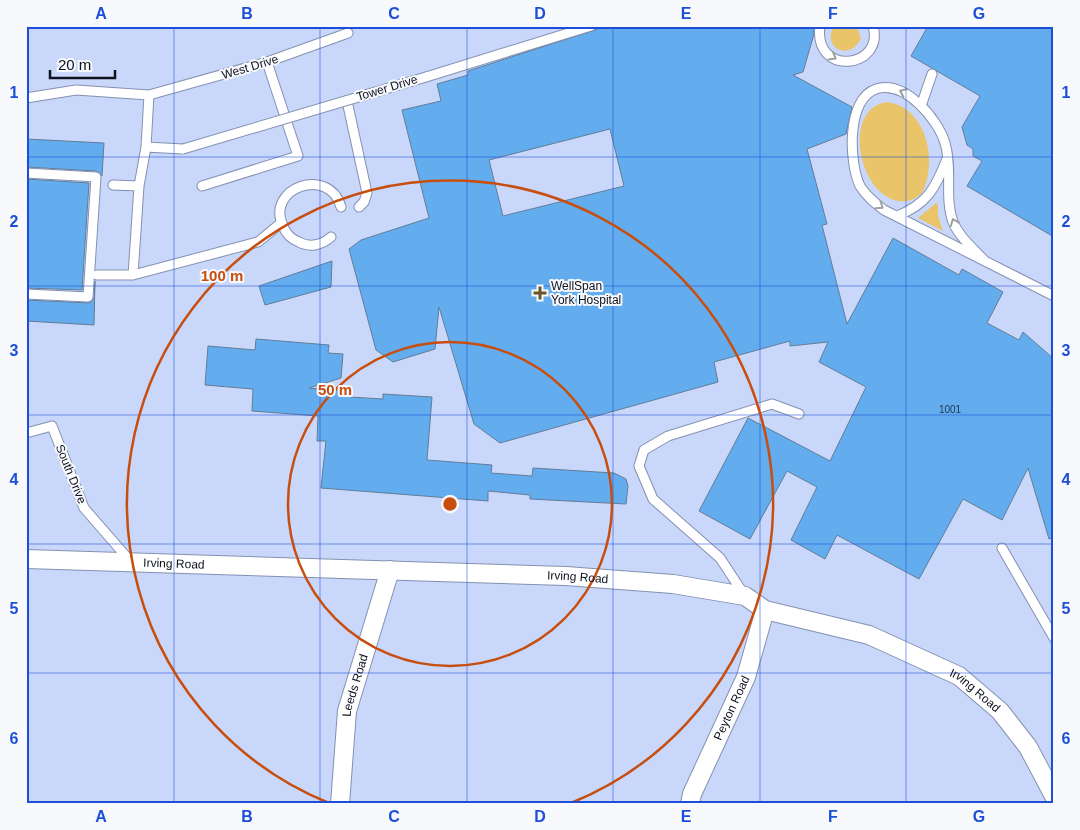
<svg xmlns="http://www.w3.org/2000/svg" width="1080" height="830" viewBox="0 0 1080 830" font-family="Helvetica,sans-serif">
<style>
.green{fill:#e9c468}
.building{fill:#63acee;stroke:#627d97;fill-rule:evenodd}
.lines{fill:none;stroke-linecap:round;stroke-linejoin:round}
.lane-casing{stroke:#8391b1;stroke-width:11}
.street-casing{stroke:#8391b1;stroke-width:20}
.lane{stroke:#fff;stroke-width:9}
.street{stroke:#fff;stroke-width:18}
.lane-bridge-casing{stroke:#8391b1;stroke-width:11;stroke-linecap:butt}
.lane-bridge{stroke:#fff;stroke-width:9}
.oneway{stroke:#9ea0a5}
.grid{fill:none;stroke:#1d4ed8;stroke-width:1;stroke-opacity:0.55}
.ring{fill:none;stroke:#c74e0f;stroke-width:2.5}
.poi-dot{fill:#6a5725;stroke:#f7f9fc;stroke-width:2}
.labels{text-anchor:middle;stroke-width:4;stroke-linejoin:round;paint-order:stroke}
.number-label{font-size:10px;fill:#223852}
.street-label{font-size:12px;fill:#0d121e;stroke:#f7f9fc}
.poi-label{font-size:12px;fill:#0d121e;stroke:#f7f9fc;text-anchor:start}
.centre{fill:#c74e0f;stroke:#f7f9fc;stroke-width:2.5}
.ring-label{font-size:15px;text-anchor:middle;font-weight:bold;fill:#c74e0f;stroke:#f7f9fc;stroke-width:4;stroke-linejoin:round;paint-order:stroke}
.neatline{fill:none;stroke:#1d4ed8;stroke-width:2}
.grid-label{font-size:16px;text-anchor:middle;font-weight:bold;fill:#1d4ed8}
</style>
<rect width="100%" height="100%" fill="#c9d7fb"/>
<!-- green -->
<path class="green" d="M834,26H856L861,38C850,63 821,47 834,26Z
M886,102C926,106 938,160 923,191C920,196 913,200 907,201C861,207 839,110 886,102Z
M936,203L938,205V216L943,231L918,218Z"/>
<!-- building -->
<path class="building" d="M607,26H814V34L803,72L793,75L852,107L846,134L807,149L827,224L822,225L847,324L893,238L959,275L962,269L1003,292L987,323L1019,340L1023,332L1054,359V538L1049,539L1028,468L1002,520L963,499L919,579L837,535L825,559L791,540L817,487L787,471L750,539L699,511L748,418L830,461L866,387L819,362L828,342L790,346V341L714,362L718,382L500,443L474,424L439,307L435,349L393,362L376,350L349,249L361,240L429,218L402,110L441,101L437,84L468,75V71ZM610,129L624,186L503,216L489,160Z
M928,26H1054V237L967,186L982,161L973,156V149L967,145L962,127L980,96L911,56Z
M26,139L104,143L102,176L96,171L26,167Z
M26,179L89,183L82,290L26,288Z
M332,261L331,287L265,305L259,286Z
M95,281L94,325L26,321V300L90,303L94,298Z
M256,339L329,345L328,353L343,354L341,378L309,388L350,391V397L383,399V394L432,397L427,460L492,465L491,473L532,476L533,468L614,473L626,479L628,486L626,504L530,499V495L488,491V501L321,488L326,441H317L318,416L252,411L253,389L205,385L208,346L255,350Z"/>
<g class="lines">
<defs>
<path id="lane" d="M820,26C813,77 885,69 873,26
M426,77L591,26
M26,98L76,90L149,95
M347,101L367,193L364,202L359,207
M921,106L932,74
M183,149L146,147L149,95L267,62L348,33
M26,173L96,177L88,297L26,294
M113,185L139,186L133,275
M139,186L146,147
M202,186L298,156L267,62
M897,216C927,204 935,189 947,159
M331,237C322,245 310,248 299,242C291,239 286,234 283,226C265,188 329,165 341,207
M984,260C973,248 959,237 953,222C944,197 953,169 945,143C938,119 905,80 876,89C846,99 849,163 860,186C866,196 875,203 884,210L1054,296
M97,275H133L258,242L281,223
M26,433L52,426L84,508L131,562
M1002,548L1054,638
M745,596L720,558L653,499L639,466L644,450L668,436L772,404L799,414"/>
<g id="street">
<path id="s1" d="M26,559L566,576L673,584L745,596L765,610L869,635L959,676L1000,711L1028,747L1054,796"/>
<path id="s2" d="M340,804L347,711L390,570"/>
<path id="s3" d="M690,804L692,794L746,677L765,610"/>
</g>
</defs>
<!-- lane casing -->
<use href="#lane" class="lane-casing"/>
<!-- street casing -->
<use href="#street" class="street-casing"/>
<!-- lane -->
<use href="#lane" class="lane"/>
<!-- street -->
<use href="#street" class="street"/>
<defs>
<path id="lane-bridge" d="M183,149L426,77"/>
</defs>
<!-- lane-bridge casing -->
<use href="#lane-bridge" class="lane-bridge-casing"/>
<!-- lane-bridge -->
<use href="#lane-bridge" class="lane-bridge"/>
</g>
<!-- one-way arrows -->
<defs><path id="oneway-chevron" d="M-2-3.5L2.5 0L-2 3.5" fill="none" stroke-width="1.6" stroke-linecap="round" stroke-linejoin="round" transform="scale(1.25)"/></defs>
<g class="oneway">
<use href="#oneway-chevron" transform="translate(833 57) rotate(30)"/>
<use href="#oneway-chevron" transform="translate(903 92) rotate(-155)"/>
<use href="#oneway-chevron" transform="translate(880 206) rotate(35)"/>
<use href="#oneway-chevron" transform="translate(954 222) rotate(-112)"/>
</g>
<!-- grid -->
<path class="grid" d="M174,26V804M320,26V804M467,26V804M613,26V804M760,26V804M906,26V804M26,157H1054M26,286H1054M26,415H1054M26,544H1054M26,673H1054"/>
<!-- distance rings -->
<g class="ring">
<circle cx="450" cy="504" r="162"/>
<path d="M329 803A323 323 0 1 1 571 803"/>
</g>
<!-- markers -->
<path class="poi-dot" d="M537.5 285.5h5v5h5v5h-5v5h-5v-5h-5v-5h5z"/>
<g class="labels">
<!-- number labels -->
<g class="number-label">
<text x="950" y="413">1001</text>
</g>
<!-- street labels -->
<g class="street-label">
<text transform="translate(250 67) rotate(-17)" y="4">West Drive</text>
<text transform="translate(387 88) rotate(-17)" y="4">Tower Drive</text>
<text transform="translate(71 474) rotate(68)" y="4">South Drive</text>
<text dy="4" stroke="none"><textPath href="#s1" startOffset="148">Irving Road</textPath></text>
<text dy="4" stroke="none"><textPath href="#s1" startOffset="552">Irving Road</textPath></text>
<text dy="4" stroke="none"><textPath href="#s2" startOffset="120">Leeds Road</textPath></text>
<text dy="4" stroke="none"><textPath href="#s1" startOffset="972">Irving Road</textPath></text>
<text dy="4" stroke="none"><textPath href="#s3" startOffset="105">Peyton Road</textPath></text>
</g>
<!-- poi labels -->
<g class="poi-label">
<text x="551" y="290">WellSpan<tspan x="551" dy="14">York Hospital</tspan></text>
</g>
</g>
<circle cx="450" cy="504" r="8" class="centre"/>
<g class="ring-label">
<text x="222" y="281">100 m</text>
<text x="335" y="395">50 m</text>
</g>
<!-- border -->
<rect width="1080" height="830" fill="none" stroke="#f7f9fc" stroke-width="55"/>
<!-- scale -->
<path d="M50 70v8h65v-8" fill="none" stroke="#0d121e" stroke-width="2.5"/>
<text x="58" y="70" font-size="15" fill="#0d121e" stroke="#f7f9fc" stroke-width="4" paint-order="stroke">20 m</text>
<rect x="28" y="28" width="1024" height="774" class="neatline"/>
<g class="grid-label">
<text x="101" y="19">A</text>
<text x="247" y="19">B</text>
<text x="394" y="19">C</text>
<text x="540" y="19">D</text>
<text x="686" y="19">E</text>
<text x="833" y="19">F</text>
<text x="979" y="19">G</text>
<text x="14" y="98">1</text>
<text x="1066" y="98">1</text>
<text x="14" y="227">2</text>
<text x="1066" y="227">2</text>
<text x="14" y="356">3</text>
<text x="1066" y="356">3</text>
<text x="14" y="485">4</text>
<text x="1066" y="485">4</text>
<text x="14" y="614">5</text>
<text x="1066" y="614">5</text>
<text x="14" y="744">6</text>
<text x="1066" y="744">6</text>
<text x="101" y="822">A</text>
<text x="247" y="822">B</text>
<text x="394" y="822">C</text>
<text x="540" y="822">D</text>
<text x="686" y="822">E</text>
<text x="833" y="822">F</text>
<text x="979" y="822">G</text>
</g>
</svg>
